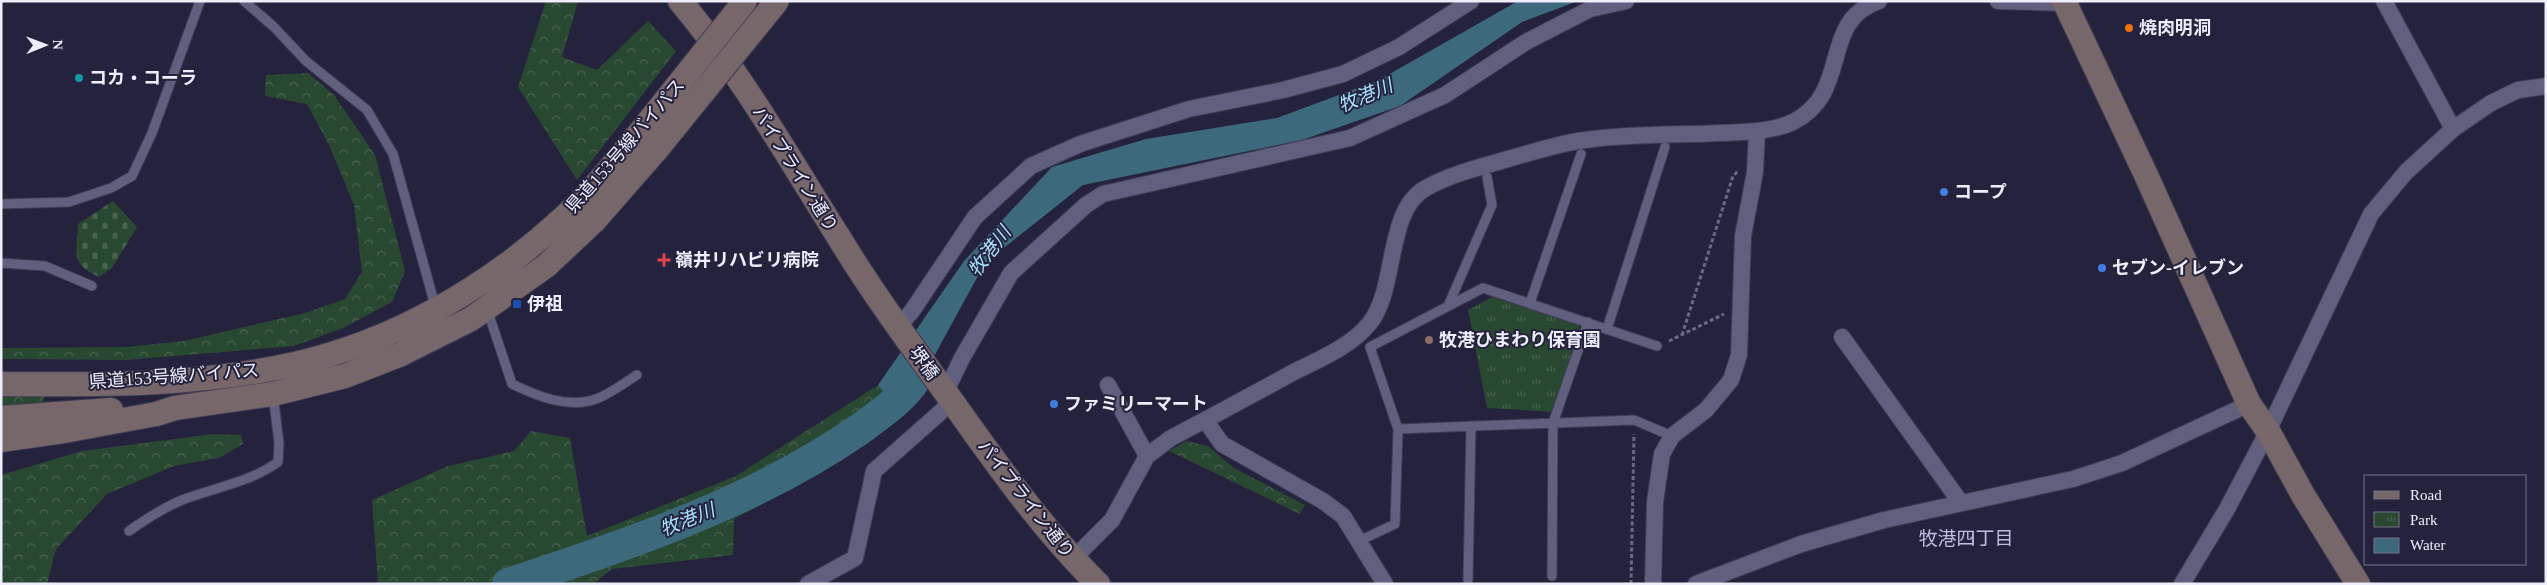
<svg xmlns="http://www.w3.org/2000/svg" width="2547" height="585" viewBox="0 0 2547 585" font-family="'Times New Roman','Noto Sans JP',serif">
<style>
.forest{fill:url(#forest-crowns)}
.cemetery{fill:url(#cemetery-stones)}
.park{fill:url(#park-tufts)}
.water{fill:#3d697d}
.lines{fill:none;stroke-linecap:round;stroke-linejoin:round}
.river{stroke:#3d697d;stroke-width:32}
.lane-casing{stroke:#3f3c53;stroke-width:11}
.street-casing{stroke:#3f3c53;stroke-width:18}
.secondary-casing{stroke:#3f3c53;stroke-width:26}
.path{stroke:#6b697f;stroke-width:3;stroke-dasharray:4 2.5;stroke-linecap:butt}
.lane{stroke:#615f7e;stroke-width:9}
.street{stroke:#615f7e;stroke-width:16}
.secondary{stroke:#77666a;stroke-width:24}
.secondary-bridge-casing{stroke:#3f3c53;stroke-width:26;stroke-linecap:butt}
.secondary-bridge{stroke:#77666a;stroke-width:24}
.food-dot{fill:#e8710a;stroke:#25223d;stroke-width:2}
.culture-dot{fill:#0f9aa8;stroke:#25223d;stroke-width:2}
.shop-dot{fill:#3f7fe0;stroke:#25223d;stroke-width:2}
.health-dot{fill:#e0444e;stroke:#25223d;stroke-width:2}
.transit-dot{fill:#1a4fb4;stroke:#25223d;stroke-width:2}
.education-dot{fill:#8d6e63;stroke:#25223d;stroke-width:2}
.labels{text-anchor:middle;stroke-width:4;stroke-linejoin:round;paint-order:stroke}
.poi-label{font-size:18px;font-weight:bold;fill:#eeedfc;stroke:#25223d;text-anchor:start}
.street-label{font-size:18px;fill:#eeedfc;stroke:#25223d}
.water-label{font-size:19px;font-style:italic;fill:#a8e2fe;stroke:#25223d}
.neighbourhood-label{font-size:19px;fill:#bebde0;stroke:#25223d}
</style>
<defs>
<pattern id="forest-crowns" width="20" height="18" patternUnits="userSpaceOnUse" patternTransform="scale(1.25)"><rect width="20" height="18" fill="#294831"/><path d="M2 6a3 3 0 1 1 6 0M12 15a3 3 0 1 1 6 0" fill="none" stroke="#486350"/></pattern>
<pattern id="cemetery-stones" width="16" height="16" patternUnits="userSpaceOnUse" patternTransform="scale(1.25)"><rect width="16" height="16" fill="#294831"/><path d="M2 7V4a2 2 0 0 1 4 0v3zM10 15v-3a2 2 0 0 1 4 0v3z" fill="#486350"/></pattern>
<pattern id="park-tufts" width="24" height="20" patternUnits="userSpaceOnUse" patternTransform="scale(1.25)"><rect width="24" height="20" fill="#294831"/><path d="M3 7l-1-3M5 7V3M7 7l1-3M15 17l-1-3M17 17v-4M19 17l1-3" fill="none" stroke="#486350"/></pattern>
</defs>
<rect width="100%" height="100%" fill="#25223d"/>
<!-- forest -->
<path class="forest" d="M546,1H578L562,57L597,70L648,21L676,51L577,180L518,87Z
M308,73L334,95L375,155L405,271L392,302L343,328L294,346L126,360L1,359V348L126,347L184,341L305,313L345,299L362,272L354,205L329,145L307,104L265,96L266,75Z
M878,385L885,389L850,427L783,466L792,488L734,519L733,555L612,569L593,584H378L372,500L448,466L514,451L531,431L570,438L587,536L736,476Z
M1,394L44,395V404L1,408Z
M214,434L241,435L243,444L219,458L174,466L107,494L56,549L47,584H1V475L82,451Z
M1186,441L1208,446L1234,468L1305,505L1300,514L1169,451Z"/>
<!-- cemetery -->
<path class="cemetery" d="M113,201L137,227L112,268L99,277C69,263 77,253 78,224Z"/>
<!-- park -->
<path class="park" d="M1492,297L1580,325L1553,412L1487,408L1468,310Z"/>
<!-- water -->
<path class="water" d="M1518,1H1578L1522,22L1400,106L1302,140L1083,185L985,263L902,415L878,385L964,261L1052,167L1146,139L1277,118L1379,80Z"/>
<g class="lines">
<!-- river -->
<path class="river" d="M508,584C630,544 755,502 860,429C883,412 909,395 921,369"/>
<defs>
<path id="lane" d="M244,1L273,26L306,61L367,110L393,154L436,309
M1,204L69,202L111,188L132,176L152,133L200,1
M1,263L45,266L92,286
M1530,303L1581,154
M1448,306L1492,205L1487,177
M487,309L512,384C537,396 568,409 596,399C610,394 624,383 637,375
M1607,329L1665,147
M1657,346L1483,288L1370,347L1398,429L1634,420L1672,436
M129,531C146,519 163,508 182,500C213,488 251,482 278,462L279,443L273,394
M1359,541L1395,524L1398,429
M1552,576L1553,423L1588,322
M1468,580L1471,426"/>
<path id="street" d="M1998,1L2065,3
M2384,1L2453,129
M898,327L912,311L975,217L1031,166L1080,144L1189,109L1283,90L1343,74L1399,47L1471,1
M1842,337L1961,503
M1108,385L1147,456
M945,393L962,358L1011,273L1086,205L1103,194L1350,138L1445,95L1526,42L1590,9L1626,1
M1205,420L1222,444L1323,501L1343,516L1385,584
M1073,559L1112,520L1147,456L1171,438C1211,417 1252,395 1292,373C1318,360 1350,347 1369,324C1398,289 1385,210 1426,188C1451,174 1481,167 1508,159C1536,151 1564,142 1593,139C1635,134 1679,135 1721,133C1744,132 1772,132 1793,122C1853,91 1818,22 1879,1
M808,584L855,558L874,471L952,402
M1653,584L1655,502L1662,454L1672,436L1706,410L1731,380L1739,355L1743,236L1755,172L1757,131
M1696,584L1801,544L1884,520L2073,479L2122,463L2249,404
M2182,584L2227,509L2268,431L2371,214L2406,172L2453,129L2491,103L2518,90L2546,86"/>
<path id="secondary" d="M680,1C741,73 788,157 838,236C873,294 914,349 954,404C998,466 1043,530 1098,584
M2064,1L2146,175L2249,404L2268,431L2303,495L2358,584
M1,384C98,385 200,386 295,364C395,341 487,288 562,219C590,194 614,164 638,135
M1,418L111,410
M1,440L64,431L156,414L175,408L273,394L345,376L399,355L471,319L546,266L594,221L657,149"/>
</defs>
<!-- lane casing -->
<use href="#lane" class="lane-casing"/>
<!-- street casing -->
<use href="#street" class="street-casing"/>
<!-- secondary casing -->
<use href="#secondary" class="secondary-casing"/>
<!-- path -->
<path class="path" d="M1682,335L1733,176L1738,171
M1669,341L1724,314
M1631,584L1634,434"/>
<!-- lane -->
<use href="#lane" class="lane"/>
<!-- street -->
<use href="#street" class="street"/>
<!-- secondary -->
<use href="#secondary" class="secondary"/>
<defs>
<path id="secondary-bridge" d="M638,135L745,1
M657,149L777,1"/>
</defs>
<!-- secondary-bridge casing -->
<use href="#secondary-bridge" class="secondary-bridge-casing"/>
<!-- secondary-bridge -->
<use href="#secondary-bridge" class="secondary-bridge"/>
</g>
<!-- markers -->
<circle class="food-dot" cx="2129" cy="28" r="5"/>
<circle class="culture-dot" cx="79" cy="78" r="5"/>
<g class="shop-dot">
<circle cx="1944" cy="192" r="5"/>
<circle cx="2102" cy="268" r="5"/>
<circle cx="1054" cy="404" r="5"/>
</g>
<path class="health-dot" d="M661.5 252.5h5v5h5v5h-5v5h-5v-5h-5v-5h5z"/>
<rect class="transit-dot" x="512" y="299" width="10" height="10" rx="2.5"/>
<circle class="education-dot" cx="1429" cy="340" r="5"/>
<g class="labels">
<!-- poi labels -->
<g class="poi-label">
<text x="2139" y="34">焼肉明洞</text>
<text x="89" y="84">コカ・コーラ</text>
<text x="1954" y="198">コープ</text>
<text x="675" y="266">嶺井リハビリ病院</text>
<text x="2112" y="274">セブン-イレブン</text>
<text x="527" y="310">伊祖</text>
<text x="1439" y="346">牧港ひまわり保育園</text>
<text x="1064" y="410">ファミリーマート</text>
</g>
<!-- street labels -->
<g class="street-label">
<text transform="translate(625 146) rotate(-49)" y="6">県道153号線バイパス</text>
<text transform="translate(795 169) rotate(58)" y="6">パイプライン通り</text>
<text transform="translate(924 363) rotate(54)" y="6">堺橋</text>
<text transform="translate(174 376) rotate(-4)" y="6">県道153号線バイパス</text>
<text transform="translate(1026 499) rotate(52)" y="6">パイプライン通り</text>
</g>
<!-- water labels -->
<g class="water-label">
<text transform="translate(1365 95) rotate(-23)" y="7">牧港川</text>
<text transform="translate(989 251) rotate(-53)" y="7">牧港川</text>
<text transform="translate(687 519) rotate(-22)" y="7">牧港川</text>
</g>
<!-- neighbourhood labels -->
<g class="neighbourhood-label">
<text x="1966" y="545">牧港四丁目</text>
</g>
</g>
<!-- border -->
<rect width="2547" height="585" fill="none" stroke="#eeedfc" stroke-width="5"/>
<!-- legend -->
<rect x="2364" y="475" width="162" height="90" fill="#25223d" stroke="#757389"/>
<rect x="2374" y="491" width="25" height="8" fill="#77666a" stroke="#757389"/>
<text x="2410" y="500" font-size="15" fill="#eeedfc">Road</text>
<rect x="2374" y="512" width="25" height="15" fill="url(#park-tufts)" stroke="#757389"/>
<text x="2410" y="525" font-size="15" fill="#eeedfc">Park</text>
<rect x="2374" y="538" width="25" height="15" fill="#3d697d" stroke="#757389"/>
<text x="2410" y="550" font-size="15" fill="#eeedfc">Water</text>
<!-- north arrow -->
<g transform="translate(45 45) rotate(89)" stroke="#25223d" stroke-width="4" paint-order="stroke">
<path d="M0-4L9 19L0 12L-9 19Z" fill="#eeedfc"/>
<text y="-8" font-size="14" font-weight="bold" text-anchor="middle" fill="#eeedfc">N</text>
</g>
</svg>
